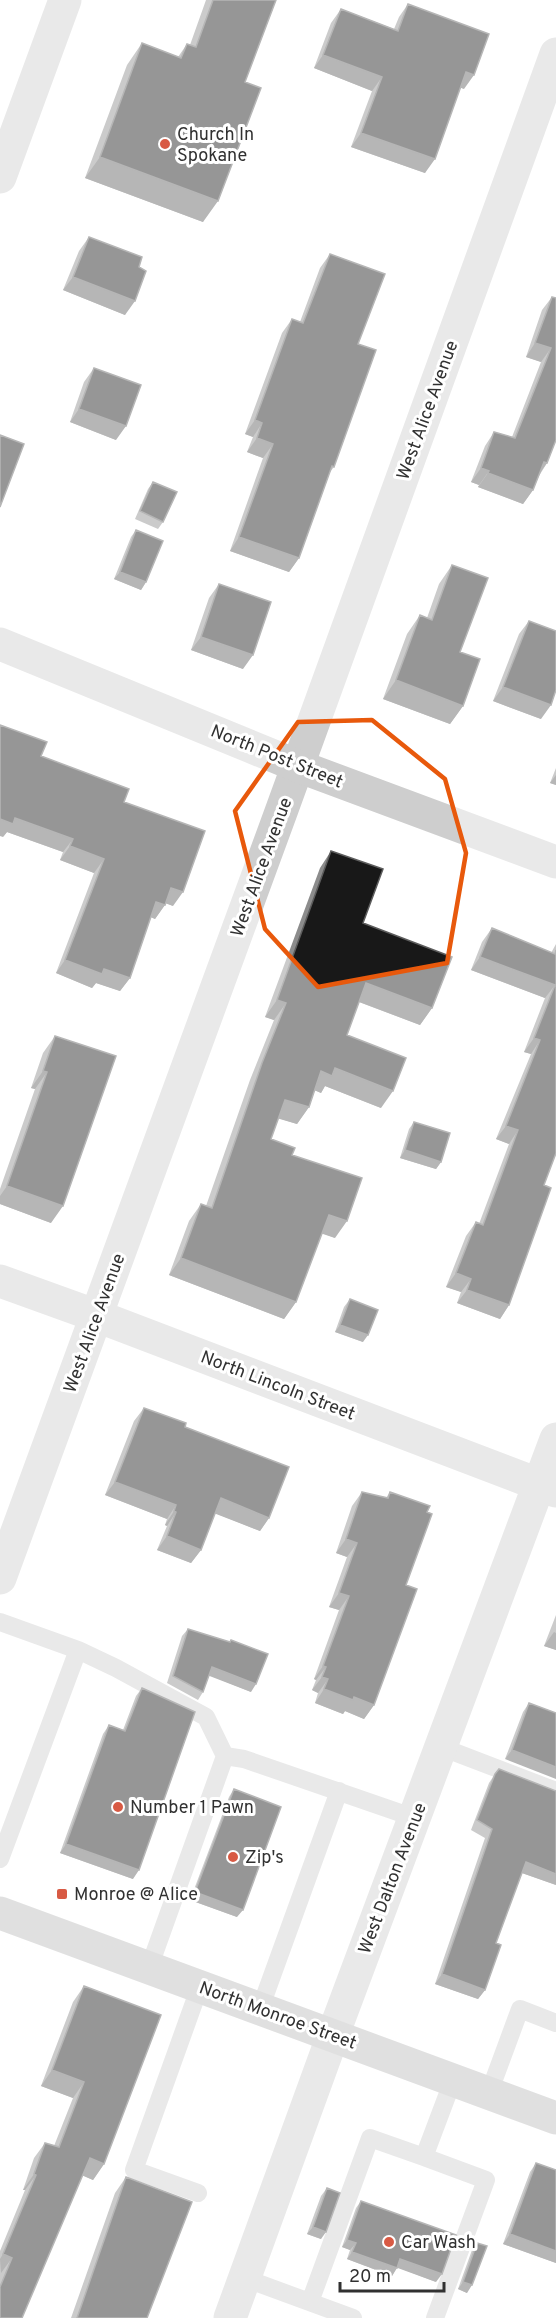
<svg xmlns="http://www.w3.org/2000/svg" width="556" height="2318" viewBox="0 0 556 2318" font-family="Overpass,sans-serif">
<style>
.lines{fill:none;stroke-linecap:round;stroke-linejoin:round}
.service{stroke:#cecece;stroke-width:18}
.minor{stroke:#cecece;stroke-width:33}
.tertiary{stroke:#cecece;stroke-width:33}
.secondary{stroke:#bbb;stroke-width:33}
.wall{fill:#8c8c8c}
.shaded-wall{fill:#5d5d5d}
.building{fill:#181818;stroke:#5d5d5d;stroke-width:1.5}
.marked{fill:none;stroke:#e8590c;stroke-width:4.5;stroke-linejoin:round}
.poi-dot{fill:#d85a44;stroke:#fff;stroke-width:2}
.labels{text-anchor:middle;stroke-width:6;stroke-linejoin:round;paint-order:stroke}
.poi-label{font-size:18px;fill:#313131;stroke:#fff;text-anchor:start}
.street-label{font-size:18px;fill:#313131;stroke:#fff}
</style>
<rect width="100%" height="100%" fill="#fff"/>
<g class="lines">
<!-- service -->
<path class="service" d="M0,1622L78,1650L0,1859
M78,1650L116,1668L206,1717L225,1756L244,1759L415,1818
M441,1747L556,1791
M149,1968L225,1756
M260,2009L339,1791
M489,2093L520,2009L556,2023
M198,2193L134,2170L200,1986
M244,2278L353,2318
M310,2302L370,2138L424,2157
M435,2318L486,2180L424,2157L453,2080"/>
<!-- minor -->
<path class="minor" d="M0,177L65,0
M0,1281L97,1316L556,1491
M0,1578L281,812L556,54
M230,2318L333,2035L556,1439"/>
<!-- tertiary -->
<path class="tertiary" d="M0,644L298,766L556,862"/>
<!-- secondary -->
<path class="secondary" d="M0,1913L556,2118"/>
</g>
<!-- wall -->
<path class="wall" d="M206,0H276L245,82L203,222L85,178L127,65L142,43L178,57L187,44L190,45Z
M408,4L464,89L460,87L425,173L351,147L372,91L314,68L331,23L341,9L394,29L399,17Z
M89,237L139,267L125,315L63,290L79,251Z
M330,254L358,344L334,467L330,472L299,558L289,572L230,551L263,458L247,452L253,437L245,434L282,333L292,319L300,322L320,268Z
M552,297L547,463L539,476L533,490L523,504L478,487L479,485L471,482L485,446L494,432L512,437L541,362L526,357L542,310Z
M94,368L116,440L70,422L84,382Z
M153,482L163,522L158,529L135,519L148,489Z
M136,530L146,582L141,590L114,579L131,537Z
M452,565L460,652L463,706L450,724L383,699L407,634L420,615L427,618L439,584Z
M219,584L243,669L191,650L209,598Z
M529,621L541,719L493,701L519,634Z
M41,756L124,802L173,906L166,903L155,919L151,917L130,978L120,991L96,983L92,988L56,973L94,873L60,860L63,852L7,832L3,837Z
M556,768V785L550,783Z
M331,851L363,923L432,1008L420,1025L359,1002L347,1035L381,1108L325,1086L321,1093L315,1090L309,1107L297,1124L278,1118L271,1139L292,1155L335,1238L322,1233L296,1302L284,1319L169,1275L189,1221L201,1204L206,1206L250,1080L274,1020L265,1017L320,868Z
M492,928L551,953L556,944V1153L544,1185L509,1305L500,1319L457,1303L461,1292L446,1287L466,1236L476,1222L479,1224L509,1144L496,1139L531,1054L524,1052L545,998L471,970L482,942Z
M55,1036L51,1223L0,1204V1189L35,1089L31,1088L43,1053Z
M414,1122L441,1162L436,1169L400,1158L409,1129Z
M350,1299L363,1342L335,1332L344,1307Z
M144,1408L185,1427L269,1518L260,1531L215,1513L201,1550L191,1563L157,1550L167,1526L165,1525L167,1519L105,1495L134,1421Z
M362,1492L386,1498L390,1492L406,1585L374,1705L364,1719L345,1711L343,1714L315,1703L318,1693L312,1690L316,1680L314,1679L339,1610L329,1607L347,1557L336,1553L352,1506Z
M556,1615V1650L544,1646Z
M188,1629L230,1642L231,1640L251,1692L209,1675L203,1692L198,1700L167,1683L182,1636Z
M142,1688L133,1879L60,1853L103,1734L109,1725L123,1730L136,1696Z
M529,1703L556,1713L505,1759L523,1712Z
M495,1774L556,1885L522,1873L496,1943L485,1990L478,1999L435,1984L485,1838L471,1830L489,1783Z
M234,1789L237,1917L190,1900L229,1797Z
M84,1986L104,2164L93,2180L82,2175L0,2318V2251L25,2190H23L34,2158L45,2143L54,2146L73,2098L41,2086L73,2002Z
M536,2163L556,2170V2263L503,2244L530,2172Z
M126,2177L147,2318H71L115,2193Z
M327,2188L321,2239L307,2234L321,2196Z
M361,2201L436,2282L397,2267L392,2276L347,2259L350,2250L342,2247L356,2208Z
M477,2243L467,2293L458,2289L472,2250Z"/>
<!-- shaded-wall -->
<path class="shaded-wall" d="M323,55L382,77L372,91L314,68Z
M466,72L474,75L464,89L456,86Z
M361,133L435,159L425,173L351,147Z
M100,157L218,201L203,222L85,178Z
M73,277L135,301L125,315L63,290Z
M535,343L551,348L541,362L526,357Z
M79,409L126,426L116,440L70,422Z
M255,420L262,423L253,437L245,434Z
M257,438L273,444L263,458L247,452Z
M544,462L547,463L537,477Z
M481,468L489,471L479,485L471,482Z
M488,473L533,490L523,504L478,487Z
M239,537L299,558L289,572L230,551Z
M120,572L146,582L141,590L114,579Z
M201,637L253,655L243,669L191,650Z
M396,680L463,706L450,724L383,699Z
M503,687L551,705L541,719L493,701Z
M556,775V785L550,783Z
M15,818L73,839L63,852L7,832L3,837L0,836V819Z
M70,846L104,859L94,873L60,860Z
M171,888L183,892L173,906L162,902Z
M156,902L165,905L155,919L146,915Z
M480,957L555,985L545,998L471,970Z
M65,960L104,969L130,978L120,991L96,983L92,988L56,973Z
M366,983L432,1008L420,1025L354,1000Z
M277,1000L286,1003L274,1020L265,1017Z
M534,1038L540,1040L531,1054L524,1052Z
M335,1068L393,1091L381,1108L325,1086L321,1093L309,1088L321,1071Z
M43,1071L47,1072L35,1089L31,1088Z
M285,1100L309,1107L297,1124L273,1117Z
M506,1126L518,1130L509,1144L496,1139Z
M405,1150L441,1162L436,1169L400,1158Z
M7,1186L63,1206L51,1223L0,1204V1196Z
M329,1215L347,1221L335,1238L317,1232Z
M181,1258L296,1302L284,1319L169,1275Z
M456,1273L471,1279L461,1292L446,1287Z
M467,1290L509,1305L500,1319L457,1303Z
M340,1325L368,1335L363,1342L335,1332Z
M115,1482L176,1505L167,1519L105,1495Z
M221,1498L269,1518L260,1531L211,1512Z
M174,1511L176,1512L167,1526L165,1525Z
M167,1536L201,1550L191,1563L157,1550Z
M346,1539L357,1543L347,1557L336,1553Z
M339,1593L349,1596L339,1610L329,1607Z
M554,1632L556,1633V1650L544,1646Z
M323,1666L326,1667L316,1680L314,1679Z
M212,1667L256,1684L251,1692L207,1675Z
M322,1677L328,1679L318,1693L312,1690Z
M324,1689L354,1697L374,1705L364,1719L345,1711L343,1714L315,1703Z
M512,1750L556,1767V1779L505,1759Z
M66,1844L139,1870L133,1879L60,1853Z
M526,1862L556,1874V1885L519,1872Z
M195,1892L243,1910L237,1917L190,1900Z
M442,1974L485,1990L478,1999L435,1984Z
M52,2070L84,2082L73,2098L41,2086Z
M90,2158L104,2164L93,2180L79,2174Z
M34,2174L36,2175L25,2190H23Z
M313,2227L326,2232L321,2239L307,2234Z
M510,2234L556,2251V2263L503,2244Z
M347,2240L356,2243L350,2250L342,2247Z
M352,2252L397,2268L392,2276L347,2259Z
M3,2254L12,2258L1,2273L0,2259Z
M400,2259L442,2274L436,2282L395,2267Z
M463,2282L472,2285L467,2293L458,2289Z"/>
<!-- building -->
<path class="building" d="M213,0H276L245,82L261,88L218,201L100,157L142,43L181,58L187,44L196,47Z
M408,4L489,34L474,75L466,72L435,159L361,133L382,77L323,55L341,9L398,31Z
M89,237L142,257L139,267L146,271L135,301L73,277Z
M330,254L385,274L358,344L376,350L334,467L332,466L299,558L239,537L273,444L257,438L262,423L255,420L292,319L303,323Z
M552,297L556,298V440L547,463L544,462L533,490L488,473L489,471L481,468L494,432L515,438L551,348L535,343Z
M94,368L141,385L126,426L79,409Z
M0,435L24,444L0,507Z
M153,482L177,492L163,522L140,511Z
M136,530L163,541L146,582L120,572Z
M452,565L488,578L460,652L480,659L463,706L396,680L420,615L432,620Z
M219,584L271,602L253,655L201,637Z
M529,621L556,631V690L551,705L503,687Z
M0,725L47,742L41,756L129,789L124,802L205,831L183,892L171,888L165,905L156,902L130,978L104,969L102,974L65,960L104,859L70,846L73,839L15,818L13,824L0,819Z
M331,851L383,869L363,923L452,957L432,1008L366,983L347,1035L406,1058L393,1091L335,1068L332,1076L321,1071L309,1107L285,1100L271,1139L295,1148L292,1155L362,1178L347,1221L329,1215L296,1302L181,1258L201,1204L212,1208L262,1063L286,1003L277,1000Z
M492,928L555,954L556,950V1153L544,1185L551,1188L509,1305L467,1290L471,1279L456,1273L476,1222L483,1225L518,1130L506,1126L540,1040L534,1038L555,985L480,957Z
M55,1036L116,1056L63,1206L7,1186L47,1072L43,1071Z
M414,1122L450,1133L441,1162L405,1150Z
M350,1299L378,1310L368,1335L340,1325Z
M144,1408L186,1423L185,1427L289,1467L269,1518L221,1498L201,1550L167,1536L176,1512L174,1511L176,1505L115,1482Z
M362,1492L388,1498L390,1492L430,1506L427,1512L432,1514L406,1585L417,1589L374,1705L354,1697L353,1700L324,1689L328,1679L322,1677L326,1667L323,1666L349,1596L339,1593L357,1543L346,1539Z
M188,1629L230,1642L231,1640L268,1654L256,1684L212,1667L203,1692L173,1676Z
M142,1688L195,1712L139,1870L66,1844L109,1725L125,1731Z
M529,1703L556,1713V1767L512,1750Z
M499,1769L556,1791V1874L526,1862L496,1943L501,1945L485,1990L442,1974L492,1829L477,1820L495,1774Z
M234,1789L281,1807L243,1910L195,1892Z
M84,1986L161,2015L104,2164L90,2158L22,2318H0V2287L12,2258L3,2254L36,2175L34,2174L45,2143L59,2147L84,2082L52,2070Z
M536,2163L556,2170V2251L510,2234Z
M126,2177L192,2202L147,2318H77Z
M327,2188L340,2193L326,2232L313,2227Z
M361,2201L456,2235L442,2274L400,2259L397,2268L352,2252L356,2243L347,2240Z
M477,2243L487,2246L472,2285L463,2282Z"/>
<!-- marked area -->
<path d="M0 0H556V2318H0ZM372,720L445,779L466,853L447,963L318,987L265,929L235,811L298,722Z" fill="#fff" fill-opacity=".55" fill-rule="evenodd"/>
<path class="marked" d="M372,720L445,779L466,853L447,963L318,987L265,929L235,811L298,722Z"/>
<!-- markers -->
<g class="poi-dot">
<circle cx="165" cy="144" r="6"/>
<circle cx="118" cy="1807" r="6"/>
<circle cx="233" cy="1857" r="6"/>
<rect x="56" y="1888" width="12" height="12" rx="3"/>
<circle cx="389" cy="2242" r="6"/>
</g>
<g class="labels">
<!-- poi labels -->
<g class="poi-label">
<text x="177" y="140">Church In<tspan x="177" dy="21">Spokane</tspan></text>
<text x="130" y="1813">Number 1 Pawn</text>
<text x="245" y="1863">Zip's</text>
<text x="74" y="1900">Monroe @ Alice</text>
<text x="401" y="2248">Car Wash</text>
</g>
<!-- street labels -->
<g class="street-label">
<text transform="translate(427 410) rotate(-70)" y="6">West Alice Avenue</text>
<text transform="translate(277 756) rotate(22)" y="6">North Post Street</text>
<text transform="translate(261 867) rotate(-70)" y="6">West Alice Avenue</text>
<text transform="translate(94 1323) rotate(-70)" y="6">West Alice Avenue</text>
<text transform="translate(278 1385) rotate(21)" y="6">North Lincoln Street</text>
<text transform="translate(392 1878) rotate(-69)" y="6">West Dalton Avenue</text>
<text transform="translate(278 2015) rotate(20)" y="6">North Monroe Street</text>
</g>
</g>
<!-- scale -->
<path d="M340 2282v9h104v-9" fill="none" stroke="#313131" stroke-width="3"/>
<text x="349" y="2282" font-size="18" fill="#313131" stroke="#ffffff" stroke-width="4.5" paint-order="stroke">20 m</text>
</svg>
